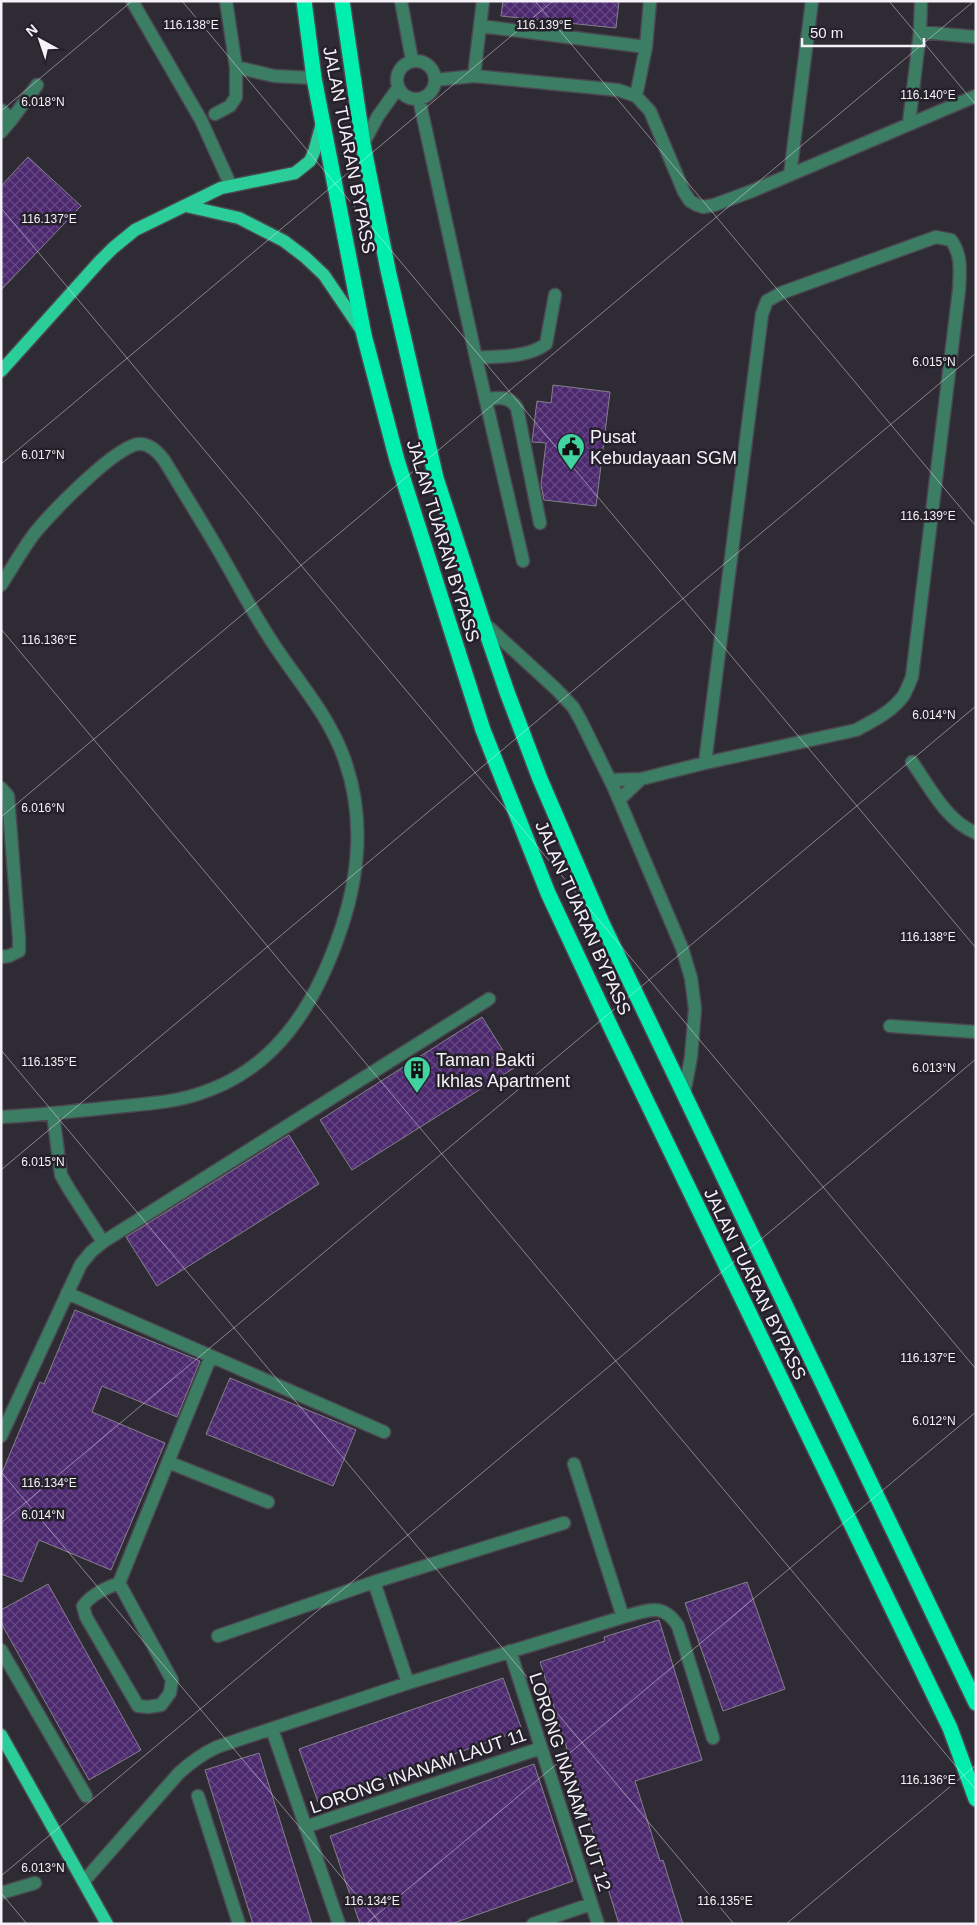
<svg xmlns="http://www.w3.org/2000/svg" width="977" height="1925" viewBox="0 0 977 1925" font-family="Arial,sans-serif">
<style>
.building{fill:url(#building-cross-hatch);stroke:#847f8b}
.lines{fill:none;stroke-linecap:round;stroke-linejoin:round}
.minor-casing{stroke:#4b4750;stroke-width:15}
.major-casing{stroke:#4b4750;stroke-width:15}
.highway-casing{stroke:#4b4750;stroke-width:18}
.minor{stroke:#3c7e64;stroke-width:12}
.major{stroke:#2bce99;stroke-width:12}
.highway{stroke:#00eeae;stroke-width:15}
.ticks{fill:none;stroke:#f4f1f8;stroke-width:1;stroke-opacity:0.45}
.labels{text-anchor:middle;stroke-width:5;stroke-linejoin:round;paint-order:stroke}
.street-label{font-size:18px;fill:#f4f1f8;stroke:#25212b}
.poi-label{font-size:18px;fill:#f4f1f8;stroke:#25212b;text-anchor:start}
.ticks-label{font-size:12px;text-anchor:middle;fill:#f4f1f8;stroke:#25212b;stroke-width:5;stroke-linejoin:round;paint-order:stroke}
</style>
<defs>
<pattern id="building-cross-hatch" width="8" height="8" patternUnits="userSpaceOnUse" patternTransform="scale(1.25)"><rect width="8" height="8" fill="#4c296e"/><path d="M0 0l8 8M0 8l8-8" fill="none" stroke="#664883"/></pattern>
</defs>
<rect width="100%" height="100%" fill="#2f2b35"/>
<!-- building -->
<path class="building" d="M503,1H619L616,28L501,16Z
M28,157L81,206L1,290V186Z
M553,385L610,392L596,506L544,500L541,485L546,443L532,442L537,401L551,403Z
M482,1017L514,1068L352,1170L320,1120Z
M289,1135L319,1184L157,1286L126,1237Z
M75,1310L200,1361L177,1417L102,1386L92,1412L165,1443L111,1570L39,1540L22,1582L1,1574V1475L40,1382L44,1384Z
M230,1378L356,1430L333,1486L206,1434Z
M747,1582L785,1689L723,1711L685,1603Z
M48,1584L141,1750L89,1780L1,1623V1610Z
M659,1620L702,1760L635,1781L660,1861L663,1860L683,1924H619L605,1879L607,1878L540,1662L605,1641L604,1637Z
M503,1678L522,1730L318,1802L299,1749Z
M259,1753L312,1924H253L205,1770Z
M534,1764L573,1881L451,1924H360L330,1836Z"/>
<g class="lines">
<defs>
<path id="minor" d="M132,1L201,120L231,186
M401,1L412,60
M480,26L646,47
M920,32L976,37
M397 80a19 19 0 1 1 38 0a19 19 0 1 1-38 0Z
M236,67L274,76L314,78
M474,76L483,1
M435,80L474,76L618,90L636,96L650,111L684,192L690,201L697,205L703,207L714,205L752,191L976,96
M636,96L646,47L650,1
M419,99L476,358L523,561
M1,110L12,119L1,132
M215,114L230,106L236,97V67L226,1
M12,119L37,85
M909,123L920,32L921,1
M363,144L378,116L398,88
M790,175L812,1
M476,358C499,356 527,358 546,344L555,295
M486,399C499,398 509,395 517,408L540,523
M1,585C12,568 22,550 34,534C49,515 118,443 140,444C150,444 158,452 164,460C184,493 204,525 223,558C238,584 252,611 269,637C294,677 328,713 344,758C364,813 360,871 342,926C317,1002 277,1071 195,1095C169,1103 142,1104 115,1107C77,1111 39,1115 1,1117
M483,622L556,689L573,707L581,721L613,786L682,948L691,978L695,1009L691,1057L684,1094
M912,762C930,787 946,821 976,833
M610,780L641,779L705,763L856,730C873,721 893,711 904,695C907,689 910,682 912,677L959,290C960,271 962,255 951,240L936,237L781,293L767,301L762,314L705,763
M1,788L8,796L19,938V951L9,956L1,957
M619,800L641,779
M890,1026L976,1032
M53,1114L61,1175L69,1189L103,1242
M67,1293L384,1432
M1,1436L81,1264L91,1252L103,1242L489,999
M168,1462L268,1502
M574,1464L623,1617
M374,1582L408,1683
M119,1583L172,1680L170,1693L161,1705L148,1707L138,1706L86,1617L83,1606C92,1594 106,1588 119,1583L211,1356
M218,1636L374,1582L564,1523
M1,1650L86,1796
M510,1651L598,1924
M272,1729L339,1924
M198,1796L239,1924
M305,1827L541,1748
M84,1881L179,1773C191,1762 202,1754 217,1747L408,1683L623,1617C647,1611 662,1601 678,1626L713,1738
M1,1893L35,1883
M533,1924L591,1904"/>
<path id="major" d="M186,206L239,218L284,241L305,257L324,275L362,331
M1,371L99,262L113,248L135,230L221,188L295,173L310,161L314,152L322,123
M1,1735L107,1924"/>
<path id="highway" d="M304,1L314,78L364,335L397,460L483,730L548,893L614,1034L950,1728L976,1799
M342,1L363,144L388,270L436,478L483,622L507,692L540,779L602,923L976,1703"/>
</defs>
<!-- minor casing -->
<use href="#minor" class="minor-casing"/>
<!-- major casing -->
<use href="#major" class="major-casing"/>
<!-- highway casing -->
<use href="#highway" class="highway-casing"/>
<!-- minor -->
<use href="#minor" class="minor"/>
<!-- major -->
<use href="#major" class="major"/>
<!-- highway -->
<use href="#highway" class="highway"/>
</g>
<!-- ticks -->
<path class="ticks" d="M182,1L976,948M535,1L976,526M889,1L976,105M1,111L132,1M1,208L976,1369M1,464L553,1M1,629L976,1790M1,817L974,1M1,1050L734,1924M1,1170L976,353M1,1472L381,1924M1,1523L976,706M1,1876L976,1059M1,1893L27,1924M366,1924L976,1412M786,1924L976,1765"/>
<!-- icons -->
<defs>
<symbol id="civic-pin" viewBox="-11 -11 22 30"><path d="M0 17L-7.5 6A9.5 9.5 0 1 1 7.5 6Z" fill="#42d4a0" stroke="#25212b"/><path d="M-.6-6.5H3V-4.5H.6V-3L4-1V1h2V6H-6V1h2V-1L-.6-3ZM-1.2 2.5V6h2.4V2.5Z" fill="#111"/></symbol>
<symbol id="building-pin" viewBox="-11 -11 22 30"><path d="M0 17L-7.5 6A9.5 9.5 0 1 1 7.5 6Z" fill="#42d4a0" stroke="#25212b"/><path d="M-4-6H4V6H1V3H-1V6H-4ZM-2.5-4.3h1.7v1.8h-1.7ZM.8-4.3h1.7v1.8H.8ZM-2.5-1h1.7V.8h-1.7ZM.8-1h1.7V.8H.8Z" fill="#111"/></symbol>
</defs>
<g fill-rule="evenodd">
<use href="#civic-pin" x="555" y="431" width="32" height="43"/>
<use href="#building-pin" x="401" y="1054" width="32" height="43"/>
</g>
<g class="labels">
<!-- street labels -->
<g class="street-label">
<text transform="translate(349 150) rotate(79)" y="6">JALAN TUARAN BYPASS</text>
<text transform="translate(443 541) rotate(73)" y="6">JALAN TUARAN BYPASS</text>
<text transform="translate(583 918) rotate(66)" y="6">JALAN TUARAN BYPASS</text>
<text transform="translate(755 1284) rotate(64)" y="6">JALAN TUARAN BYPASS</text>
<text transform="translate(418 1771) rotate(-19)" y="6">LORONG INANAM LAUT 11</text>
<text transform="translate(570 1782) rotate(72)" y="6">LORONG INANAM LAUT 12</text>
</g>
<!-- poi labels -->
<g class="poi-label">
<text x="590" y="443">Pusat<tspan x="590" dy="21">Kebudayaan SGM</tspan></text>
<text x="436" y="1066">Taman Bakti<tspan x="436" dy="21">Ikhlas Apartment</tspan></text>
</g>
</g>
<g class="ticks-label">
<text x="191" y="29">116.138°E</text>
<text x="544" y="29">116.139°E</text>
<text x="928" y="99">116.140°E</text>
<text x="43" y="106">6.018°N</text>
<text x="49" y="223">116.137°E</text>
<text x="934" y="366">6.015°N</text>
<text x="43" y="459">6.017°N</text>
<text x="928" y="520">116.139°E</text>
<text x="49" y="644">116.136°E</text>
<text x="934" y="719">6.014°N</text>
<text x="43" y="812">6.016°N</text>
<text x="928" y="941">116.138°E</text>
<text x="49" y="1066">116.135°E</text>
<text x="934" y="1072">6.013°N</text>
<text x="43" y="1166">6.015°N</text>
<text x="928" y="1362">116.137°E</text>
<text x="934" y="1425">6.012°N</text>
<text x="49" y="1487">116.134°E</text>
<text x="43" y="1519">6.014°N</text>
<text x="928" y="1784">116.136°E</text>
<text x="43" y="1872">6.013°N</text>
<text x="372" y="1905">116.134°E</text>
<text x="725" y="1905">116.135°E</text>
</g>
<!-- border -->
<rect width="977" height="1925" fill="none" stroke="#f4f1f8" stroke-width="5"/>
<!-- north arrow -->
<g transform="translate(40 40) rotate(320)" stroke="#25212b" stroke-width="4" paint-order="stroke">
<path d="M0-4L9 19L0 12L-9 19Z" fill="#f4f1f8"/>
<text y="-8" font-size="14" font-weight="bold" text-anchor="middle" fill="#f4f1f8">N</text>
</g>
<!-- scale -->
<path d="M802 38v8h122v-8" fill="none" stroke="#f4f1f8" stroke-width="2.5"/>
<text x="810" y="38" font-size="15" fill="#f4f1f8" stroke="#25212b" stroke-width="4" paint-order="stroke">50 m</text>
</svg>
